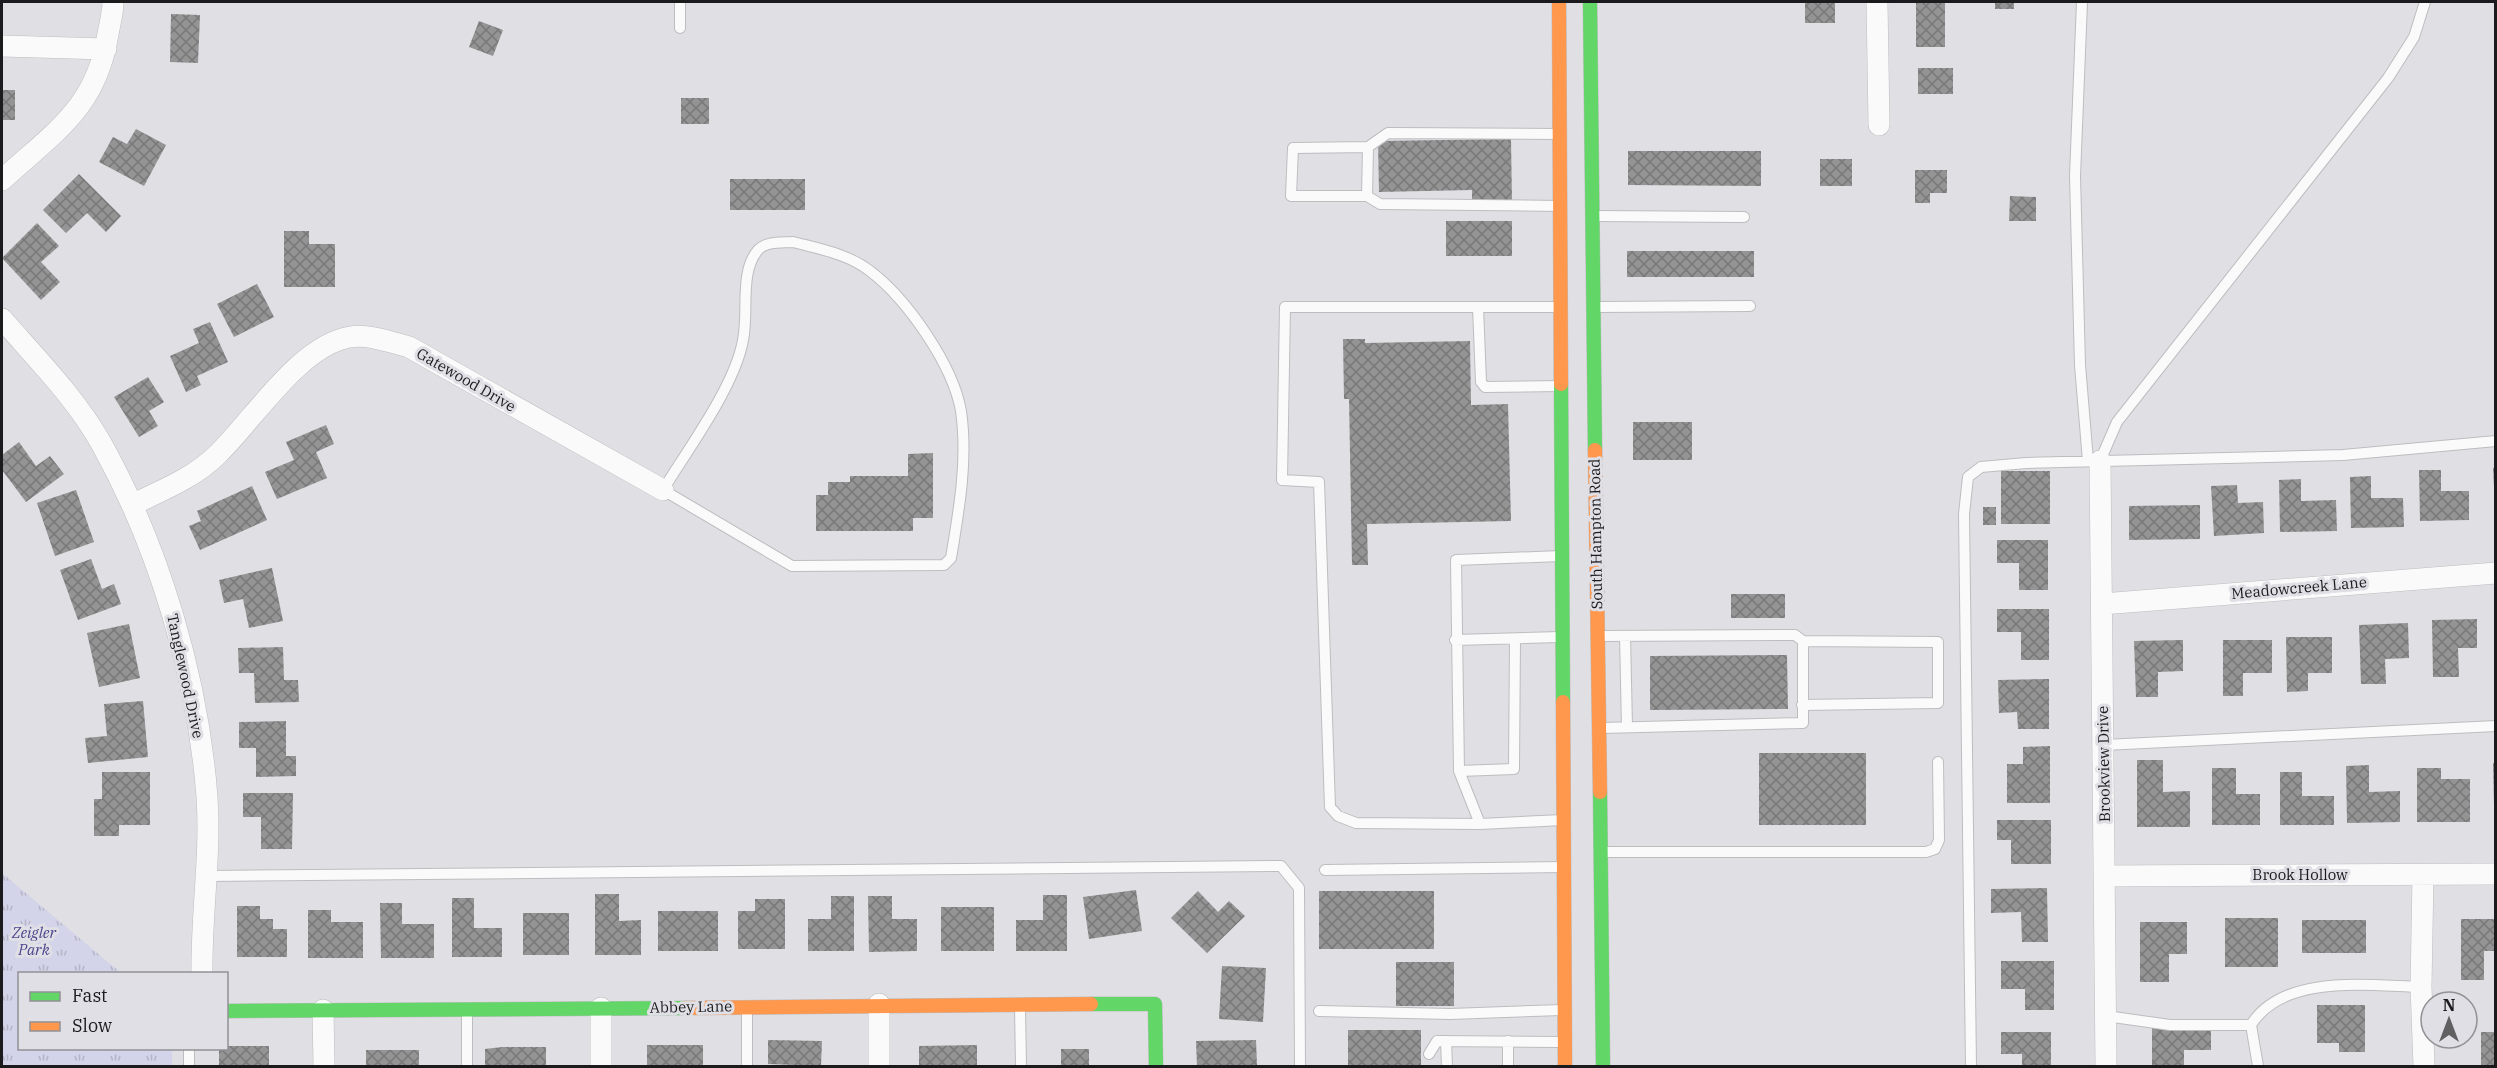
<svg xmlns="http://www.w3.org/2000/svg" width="2497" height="1068" viewBox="0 0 2497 1068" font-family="'IBM Plex Serif',serif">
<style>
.park{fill:url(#park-tufts)}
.building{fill:url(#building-cross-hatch)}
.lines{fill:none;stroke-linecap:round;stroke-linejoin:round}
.lane-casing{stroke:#bdbdc0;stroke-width:12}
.street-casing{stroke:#bdbdc0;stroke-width:22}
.fast-casing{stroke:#bdbdc0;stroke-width:15}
.slow-casing{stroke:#bdbdc0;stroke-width:15}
.lane{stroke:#fafafb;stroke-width:10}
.street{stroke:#fafafb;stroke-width:21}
.fast{stroke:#63d668;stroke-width:14}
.slow{stroke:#ff974d;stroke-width:14}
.labels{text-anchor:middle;stroke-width:6;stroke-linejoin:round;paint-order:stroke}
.street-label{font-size:15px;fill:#1b1b1e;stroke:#dfdfe5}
.park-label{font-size:15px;font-style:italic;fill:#4c458d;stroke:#dfdfe5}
</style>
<defs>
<pattern id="park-tufts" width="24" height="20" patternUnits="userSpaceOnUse" patternTransform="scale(1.5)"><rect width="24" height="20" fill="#d3d3e9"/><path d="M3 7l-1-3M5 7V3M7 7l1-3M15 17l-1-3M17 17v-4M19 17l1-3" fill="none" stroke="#b5b5c7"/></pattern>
<pattern id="building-cross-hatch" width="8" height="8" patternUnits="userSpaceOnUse" patternTransform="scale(1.5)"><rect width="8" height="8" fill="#949495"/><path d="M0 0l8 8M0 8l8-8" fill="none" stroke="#787879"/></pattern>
</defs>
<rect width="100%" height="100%" fill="#e0e0e4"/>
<!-- park -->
<path class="park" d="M2,873L121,973L20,974V1048L172,1049V1066H2Z"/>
<!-- building -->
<path class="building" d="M1805,2H1835V23H1805Z
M1916,2H1945V47H1916Z
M1995,2H2014V9H1995Z
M171,14L200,15L198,63L170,62Z
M479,21L503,30L493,56L469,47Z
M1918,68H1953V94H1918Z
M2,90H15V120H2Z
M681,98H709V124H681Z
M136,129L166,145L144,186L99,162L113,137L127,144Z
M1511,139L1512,201L1472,202V190L1379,192L1378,141Z
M1628,151H1761V186L1628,185Z
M1820,159H1852V186H1820Z
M1915,170H1947V193H1930V203H1915Z
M79,174L121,216L106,232L87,213L66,233L43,210Z
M730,179H805V210H730Z
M2010,196L2036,197V221H2009Z
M1446,221H1512V256H1446Z
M37,223L59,246L41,262L60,282L41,300L2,258Z
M284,231H309V244H335V287H284Z
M1627,251H1754V277H1627Z
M257,284L274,317L234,337L217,304Z
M210,322L228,362L197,376L201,385L186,392L170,356L199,343L193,329Z
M1343,339H1365V343L1470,341L1471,405L1508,404L1511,521L1367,524L1368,565H1352L1349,399H1344Z
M148,377L164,402L149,411L158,426L139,437L114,397Z
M1633,422H1692V460H1633Z
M326,425L334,444L316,452L327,478L277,499L265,472L294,460L286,442Z
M19,442L36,466L50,456L64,474L26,502L2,470V455Z
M933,453V518H913V531H816V495H828V482H850V476H908V454Z
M2496,467V487H2494L2493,468Z
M2419,470H2441V491H2469V520L2420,521Z
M2001,471H2050V524H2001Z
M2371,476V498H2403L2404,527L2351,528L2350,477Z
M2301,479V501L2336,500L2337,531L2280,532L2279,480Z
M2237,485L2238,503L2263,502L2264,533L2214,536L2211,486Z
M252,486L267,520L200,550L189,526L201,521L197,511Z
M76,490L94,542L55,556L37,503Z
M2200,505V539L2129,540V506Z
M1983,507H1996V525H1983Z
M1997,540H2048V590H2019V563H1997Z
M91,559L102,589L114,584L121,604L78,620L60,570Z
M272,568L283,621L249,628L243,599L224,603L219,580Z
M1731,594H1785V618H1731Z
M1997,609H2049V660H2021V632H1997Z
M2477,619V648H2458L2459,677H2433L2432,620Z
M2408,623L2409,658L2385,659L2386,684H2361L2359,625Z
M129,624L140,678L99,687L87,633Z
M2286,637H2332V673H2308V691L2287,692Z
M2183,640V671L2158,672V697H2136L2134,641Z
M2223,640H2272V673H2243V696H2223Z
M283,647L284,680H298L299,702L255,703L254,673H239L238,648Z
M1787,655L1788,709L1650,710V656Z
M2049,679V729H2018L2017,712L1999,713L1998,680Z
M143,701L148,757L88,763L85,738L107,736L104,704Z
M286,721V756H296V776L256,777V748H239V722Z
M2050,746V803H2007V764H2023V747Z
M1759,753H1866V825H1759Z
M2137,760H2163V792L2190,791V827H2137Z
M2493,763H2496V805H2494Z
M2369,765V792L2400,791V822L2347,823L2346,766Z
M2212,768H2236V794H2260V825H2212Z
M2417,768H2441V779H2470V822H2417Z
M102,772H150V825H119V836H94V799H102Z
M2280,772H2302V796H2334V825H2280Z
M243,793H293L292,849H261V817H243Z
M1997,820H2051V864H2011V840H1997Z
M2047,888L2048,942H2022L2021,912L1991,913V889Z
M1136,890L1142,931L1089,939L1083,897Z
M1198,891L1218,912L1229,901L1245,916L1207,953L1171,918Z
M1319,891H1434V949H1319Z
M595,894H619V921L641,920V955H595Z
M1043,895H1067V951H1016V920H1043Z
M831,896H854V951H808V919H831Z
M868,896H892V919H917V951L869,952Z
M452,898H474V928H502V957H452Z
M755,899H785V949H738V911H755Z
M380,903H402V924H434V958H381Z
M237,906H260V919H273V929H287V957H237Z
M941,907H994V951H941Z
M308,910H331V922H363V958H308Z
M658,911H718V951H658Z
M523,913H569V955H523Z
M2225,918H2278V967H2225Z
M2461,919H2496V951H2484V980H2461Z
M2302,920H2366V953H2302Z
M2140,922H2187V954H2169V982H2140Z
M2001,961H2054V1010H2025V989H2001Z
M1396,962H1454V1006H1396Z
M1222,966L1266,968L1263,1022L1219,1019Z
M2317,1005H2365V1052H2339V1043H2317Z
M2152,1027H2211V1050H2184V1066H2152Z
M1348,1030H1421V1066H1348Z
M2001,1032H2051V1066H2022V1054H2001Z
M2481,1032H2496V1066H2481Z
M768,1040L822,1041L821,1066L768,1064Z
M1256,1040L1257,1065L1197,1066L1196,1041Z
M647,1045H703V1066H647Z
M977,1045V1066H919V1046Z
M226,1046H269V1066H219V1048H226Z
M502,1047H546V1066H485V1049Z
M1061,1049H1089V1066H1061Z
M366,1050H419V1066H366Z"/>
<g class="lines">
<defs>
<path id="lane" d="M680,2V28
M2082,2L2075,176L2080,365L2088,461
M1368,147L1367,196H1291L1293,148L1368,147L1388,133L1559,134
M1367,196L1380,204L1560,206
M1595,216L1744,217
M793,242C820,249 848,254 870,271C907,299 953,365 961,411C968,460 959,510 951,558L944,565L792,566L663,490C688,449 735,386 743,340C749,312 739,272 758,250C766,241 782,243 793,242Z
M1478,307L1481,382L1485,387L1560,386
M1559,307H1285L1282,480L1319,482L1330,807L1338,816L1356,823L1480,824L1563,820
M1596,307L1750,306
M2100,461L2117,422L2388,78L2414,37L2425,2
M1600,636L1795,635L1803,641V723L1602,728
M1625,636L1627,727
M1455,640L1560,637
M1802,705L1938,703V642L1803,641
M2104,745L2496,726
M1459,771L1514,769L1515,639
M1480,824L1459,771L1456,560L1561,556
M1603,852H1926L1935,849L1939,840L1938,762
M1325,870L1564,867
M207,876L1281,866L1299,888L1300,1066
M1020,1008L1021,1066
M747,1009V1066
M1319,1011L1450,1014L1562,1010
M467,1012V1066
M2106,1016L2170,1025H2251L2258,1066
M2251,1025C2283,973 2370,986 2421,987
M1446,1041L1447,1066
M1508,1041V1066
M1429,1054L1437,1041L1562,1042
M189,1066V1048
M1971,1066L1964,514L1968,477L1981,467L2026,463L2343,455L2496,441"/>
<path id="street" d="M1877,2L1879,125
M2,46L106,49
M2,180C54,132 96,109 108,34C110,23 113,12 113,2
M2,319C36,358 75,397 101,443C159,547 198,677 207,797C211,856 201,915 202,974
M2100,461L2106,1066
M132,505C162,490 194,478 218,454C253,420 300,345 350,337C369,334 390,342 409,347L663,490
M2102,604L2496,573
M2423,875L2421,987L2424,1066
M2105,876L2496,874
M879,1004V1066
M601,1008V1066
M323,1010L324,1066"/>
<path id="fast" d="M1590,2L1595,450
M1561,384L1563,702
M1600,792L1603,1066
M1091,1004H1155L1156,1066
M226,1011L686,1008"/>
<path id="slow" d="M1559,2L1561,384
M1595,450L1600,792
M1563,702L1565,1066
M686,1008L1091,1004"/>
</defs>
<!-- lane casing -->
<use href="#lane" class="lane-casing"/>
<!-- street casing -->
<use href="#street" class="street-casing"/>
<!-- fast casing -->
<use href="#fast" class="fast-casing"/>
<!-- slow casing -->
<use href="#slow" class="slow-casing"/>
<!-- lane -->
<use href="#lane" class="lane"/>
<!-- street -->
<use href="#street" class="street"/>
<!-- fast -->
<use href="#fast" class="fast"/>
<!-- slow -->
<use href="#slow" class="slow"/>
</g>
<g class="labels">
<!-- street labels -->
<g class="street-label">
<text transform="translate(466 380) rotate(30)" y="5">Gatewood Drive</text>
<text transform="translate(1596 534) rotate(-91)" y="5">South Hampton Road</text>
<text transform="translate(2299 588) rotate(-5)" y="5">Meadowcreek Lane</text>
<text transform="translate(185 676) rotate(78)" y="5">Tanglewood Drive</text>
<text transform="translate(2104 764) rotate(-91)" y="5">Brookview Drive</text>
<text x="2300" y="880">Brook Hollow</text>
<text transform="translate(691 1007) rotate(-1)" y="5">Abbey Lane</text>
</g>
<!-- park labels -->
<g class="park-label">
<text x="34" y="938">Zeigler<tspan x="34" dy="17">Park</tspan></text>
</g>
</g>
<!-- border -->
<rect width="2497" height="1068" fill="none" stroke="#1b1b1e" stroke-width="6"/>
<!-- legend -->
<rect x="18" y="972" width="210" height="78" fill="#dfdfe5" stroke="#919195" stroke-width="1.5"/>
<rect x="30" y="992" width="30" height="9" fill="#63d668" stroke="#919195" stroke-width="1.5"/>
<text x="72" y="1002" font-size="18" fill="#1b1b1e">Fast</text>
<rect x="30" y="1022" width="30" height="9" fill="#ff974d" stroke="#919195" stroke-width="1.5"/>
<text x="72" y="1032" font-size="18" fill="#1b1b1e">Slow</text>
<!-- north arrow -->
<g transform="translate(2449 1020)"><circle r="28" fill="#dfdfe5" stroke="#919195" stroke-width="1.5"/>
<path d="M0-4.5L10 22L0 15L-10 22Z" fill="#606063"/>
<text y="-9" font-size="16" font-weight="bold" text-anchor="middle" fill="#1b1b1e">N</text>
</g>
</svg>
